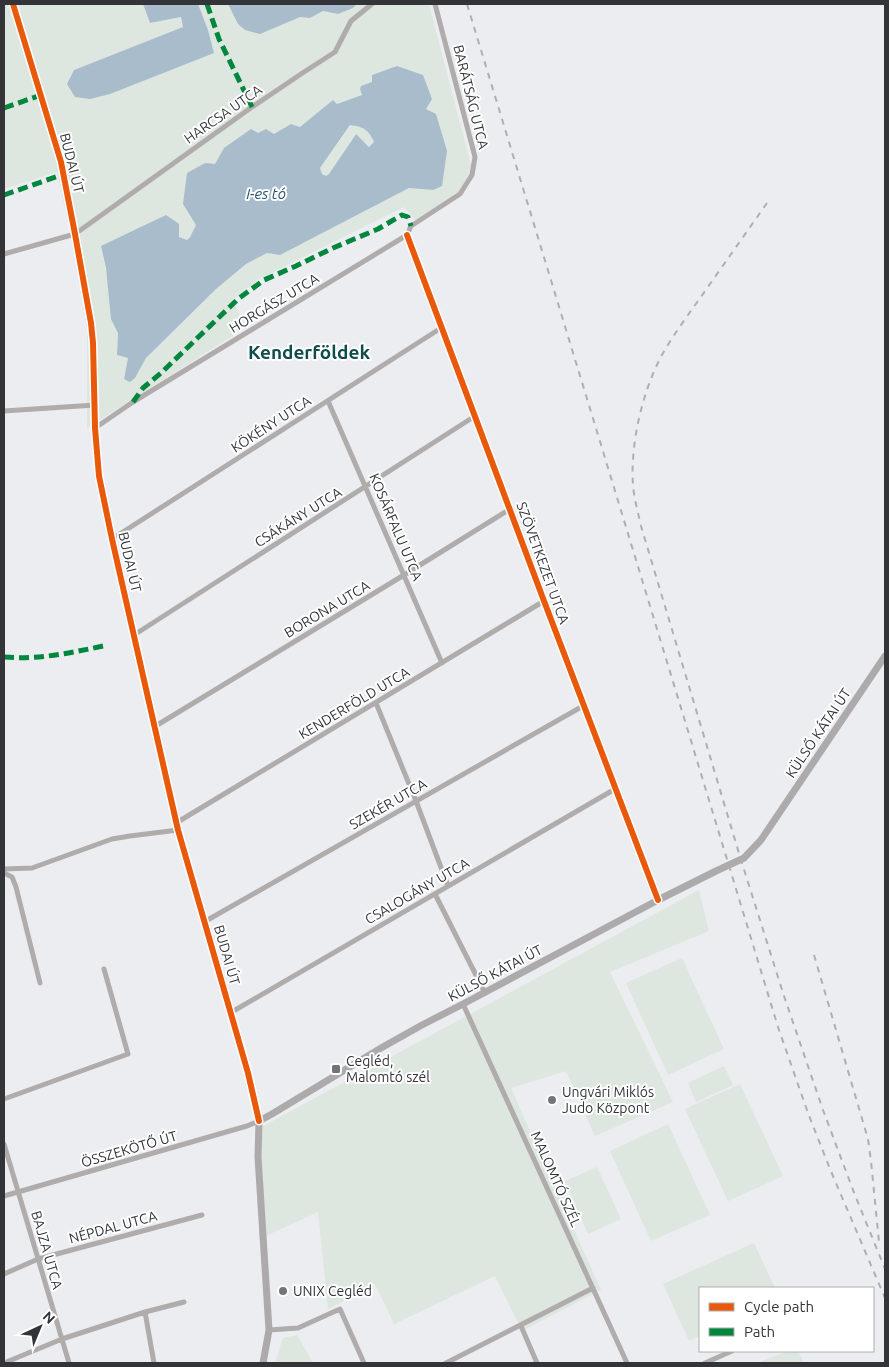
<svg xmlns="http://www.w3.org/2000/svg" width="889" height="1367" viewBox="0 0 889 1367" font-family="Ubuntu,sans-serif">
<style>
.green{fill:#dde6df;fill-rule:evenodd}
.water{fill:#a9bccb;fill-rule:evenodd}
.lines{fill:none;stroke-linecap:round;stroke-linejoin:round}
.minor{stroke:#afacab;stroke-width:5}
.tertiary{stroke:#afacab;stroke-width:6}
.secondary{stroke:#adaaab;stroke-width:7}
.rail{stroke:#b0afb0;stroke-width:2;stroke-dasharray:6 6;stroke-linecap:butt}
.quiet{stroke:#00873e;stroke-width:5;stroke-dasharray:10 5;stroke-linecap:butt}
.cycleway-casing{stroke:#fff;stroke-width:9}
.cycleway{stroke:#e8590c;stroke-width:6}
.poi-dot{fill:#747578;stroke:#fff;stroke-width:2}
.labels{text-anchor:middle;stroke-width:4;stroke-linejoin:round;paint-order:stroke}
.street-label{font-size:14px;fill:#333437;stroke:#fff}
.poi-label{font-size:14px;fill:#333437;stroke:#fff;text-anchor:start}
.water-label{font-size:15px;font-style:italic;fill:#275574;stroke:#fff}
.district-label{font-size:19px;font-weight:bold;fill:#0f4d4c;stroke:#fff}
</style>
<rect width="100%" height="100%" fill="#ecedf1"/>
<!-- green -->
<path class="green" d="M4,4H143L150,23L181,17L183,27L74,70L208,30L198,4H228L238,24L245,30L300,17L310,18L323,11L338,14L353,8L357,4H429L472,169L469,177L459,193L415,220L404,207L259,279L233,300L245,328L87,428V330L78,268L57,172L4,189ZM372,75L426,109L433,190L409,188L280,255L267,253L246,264L216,289L146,358L135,378H124L128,358L117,355L118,333L101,246L179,237L186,240L190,237L196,225L183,204L205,164H215L224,148L274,134L291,124L300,127L333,101L337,104L362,95L360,89L373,82Z
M351,125C364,128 369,129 374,142L370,147L355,134L329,175L326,176L322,174L320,168Z
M699,890L709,931L610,972L673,1102L595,1136L566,1071L511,1088L601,1290L522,1331L495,1276L394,1324L375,1284L328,1309L318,1212L259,1239V1186L256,1130Z
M682,958L724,1049L668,1075L626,983Z
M724,1066L733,1085L696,1102L688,1083Z
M740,1084L783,1176L728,1201L685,1109Z
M668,1124L710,1215L651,1241L610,1151Z
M597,1167L621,1219L588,1234L565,1181Z
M754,1243L775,1288H700V1336L689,1341L663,1284Z
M297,1335L313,1363H275L283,1338Z
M787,1351H798L804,1363H758Z"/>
<!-- water -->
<path class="water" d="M143,4H198L208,30L214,53L110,94L90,99L75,97L67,84L74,70L183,27L181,17L150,23Z
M228,4H357L353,8L338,14L323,11L310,18L300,17L260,34L245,30L238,24Z
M397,66L423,75L432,99L426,109L436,114L447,151L442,186L433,190L409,188L280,255L267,253L246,264L216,289L146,358L135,378L130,382L124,379L128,358L117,355L118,333L111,319L106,268L101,246L166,215L179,224V237L187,240L190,237L196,225L183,204L187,173L205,163L215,164L224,148L251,129L258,133L266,129L274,134L291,124L300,127L333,100L337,104L362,95L360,89L361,86L372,82V75ZM350,125C364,127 369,130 374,142L369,147L356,134L329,174L326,176L322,174L320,168Z"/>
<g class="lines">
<!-- minor -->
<path class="minor" d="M407,235L544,601L658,900
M4,254L75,234L252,107L304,72L335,52L351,21L372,4
M328,401L442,663
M4,411L95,405
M95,428L133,402L407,235L411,226L460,194L472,175L475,157L435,4
M112,539L441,328
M134,635L475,416
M376,703L416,801L448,886
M154,727L404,575L510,509
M176,823L544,601
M4,869L32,868L112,839L130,836L178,830
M4,873L12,877L16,887L40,983
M435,894L485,993
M204,922L583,706
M463,1004L627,1363
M230,1013L615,789
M4,1099L128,1054L104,969
M4,1144L69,1363
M4,1196L247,1126L259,1121
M4,1274L38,1259L202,1215
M145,1312L154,1363
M521,1326L537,1363
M269,1330L298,1328L340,1309L364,1363
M4,1363L62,1339L145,1312L184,1302
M446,1363L593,1288
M705,1363L732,1351"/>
<!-- tertiary -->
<path class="tertiary" d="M13,4L61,162L75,234L91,323L93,343L95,428L99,476L112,539L178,830L248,1073L259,1121"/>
<!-- secondary -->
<path class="secondary" d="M263,1363L269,1330L258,1157L259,1121L272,1114L381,1048L422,1025L463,1004L658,900L716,871L744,858L761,840L885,656"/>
<!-- rail -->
<path class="rail" d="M467,4L778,1027L808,1113L830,1169L885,1298
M767,203C748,230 729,257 710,284C694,307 677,329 663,353C643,389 630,443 633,485C634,499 638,512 641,526L741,860L784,996L823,1110L853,1190L885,1269
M814,955L868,1139L871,1161L879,1242"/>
<!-- quiet -->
<path class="quiet" d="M207,4L219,39L252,107
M4,108L41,95
M4,195L64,174
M133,402L143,388L161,373L238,299L264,280L296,266L333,248L378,229L402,215L408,217L411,226
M4,657C38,660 70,653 103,646"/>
<defs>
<path id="cycleway" d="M13,4L61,162L75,234L91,323L93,343L95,428L99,476L112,539L178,830L248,1073L259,1121
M407,235L544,601L658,900"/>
</defs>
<!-- cycleway casing -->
<use href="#cycleway" class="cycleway-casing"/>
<!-- cycleway -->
<use href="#cycleway" class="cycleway"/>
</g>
<!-- markers -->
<g class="poi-dot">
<rect x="331" y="1064" width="10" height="10" rx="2.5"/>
<circle cx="552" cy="1100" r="5"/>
<circle cx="283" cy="1291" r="5"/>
</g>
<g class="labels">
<!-- street labels -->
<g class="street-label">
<text transform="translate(471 97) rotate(76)" y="5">BARÁTSÁG UTCA</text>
<text transform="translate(223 114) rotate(-35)" y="5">HARCSA UTCA</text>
<text transform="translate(72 163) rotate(76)" y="5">BUDAI ÚT</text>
<text transform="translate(274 303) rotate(-31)" y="5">HORGÁSZ UTCA</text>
<text transform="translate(271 424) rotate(-33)" y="5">KÖKÉNY UTCA</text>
<text transform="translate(298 517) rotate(-32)" y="5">CSÁKÁNY UTCA</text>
<text transform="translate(396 527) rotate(67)" y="5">KOSÁRFALU UTCA</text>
<text transform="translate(130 562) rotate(77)" y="5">BUDAI ÚT</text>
<text transform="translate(543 563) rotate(70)" y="5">SZÖVETKEZET UTCA</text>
<text transform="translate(327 609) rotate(-31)" y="5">BORONA UTCA</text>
<text transform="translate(354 703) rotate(-31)" y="5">KENDERFÖLD UTCA</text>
<text transform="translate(818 733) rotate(-56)" y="5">KÜLSŐ KÁTAI ÚT</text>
<text transform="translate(388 804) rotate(-30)" y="5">SZEKÉR UTCA</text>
<text transform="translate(417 891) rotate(-30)" y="5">CSALOGÁNY UTCA</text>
<text transform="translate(227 955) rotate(74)" y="5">BUDAI ÚT</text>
<text transform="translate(495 973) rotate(-28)" y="5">KÜLSŐ KÁTAI ÚT</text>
<text transform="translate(129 1149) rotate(-16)" y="5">ÖSSZEKÖTŐ ÚT</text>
<text transform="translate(556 1179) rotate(66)" y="5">MALOMTÓ SZÉL</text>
<text transform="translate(113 1227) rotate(-15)" y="5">NÉPDAL UTCA</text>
<text transform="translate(47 1250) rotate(74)" y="5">BAJZA UTCA</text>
</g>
<!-- poi labels -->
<g class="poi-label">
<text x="346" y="1066">Cegléd,<tspan x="346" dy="16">Malomtó szél</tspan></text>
<text x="562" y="1097">Ungvári Miklós<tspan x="562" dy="16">Judo Központ</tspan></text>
<text x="293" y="1296">UNIX Cegléd</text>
</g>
<!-- water labels -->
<g class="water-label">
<text x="266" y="199">I-es tó</text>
</g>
<!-- district labels -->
<g class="district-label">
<text x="309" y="359">Kenderföldek</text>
</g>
</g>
<!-- border -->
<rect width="889" height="1367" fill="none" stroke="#333437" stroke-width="10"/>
<!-- legend -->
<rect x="699" y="1287" width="175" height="65" fill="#ffffff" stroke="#adaeaf"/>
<rect x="709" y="1303" width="25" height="8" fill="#e8590c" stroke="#adaeaf"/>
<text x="744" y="1312" font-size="15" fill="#333437">Cycle path</text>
<rect x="709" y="1328" width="25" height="8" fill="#00873e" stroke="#adaeaf"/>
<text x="744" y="1337" font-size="15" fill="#333437">Path</text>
<!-- north arrow -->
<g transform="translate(40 1327) rotate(44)" stroke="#ffffff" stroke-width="4" paint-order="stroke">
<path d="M0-4L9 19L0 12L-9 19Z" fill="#333437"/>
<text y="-8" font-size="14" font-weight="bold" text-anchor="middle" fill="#333437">N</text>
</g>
</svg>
